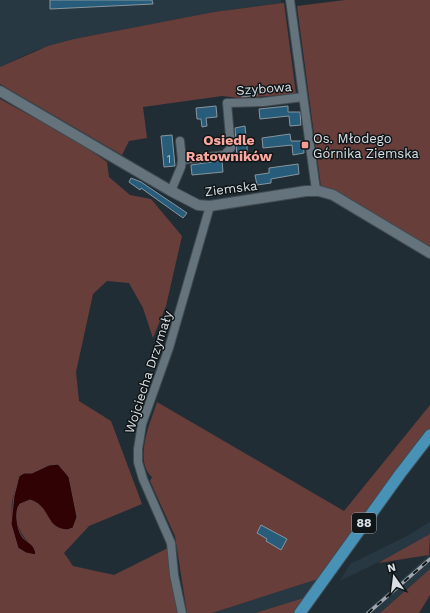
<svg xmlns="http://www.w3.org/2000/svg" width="430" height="613" viewBox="0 0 430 613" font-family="'Work Sans',sans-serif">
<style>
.built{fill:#273843}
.green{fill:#683e3a;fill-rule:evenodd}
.water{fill:#300203;stroke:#624547}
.building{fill:#275d7b;stroke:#87959e}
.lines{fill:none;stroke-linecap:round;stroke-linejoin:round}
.minor-casing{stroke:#404b50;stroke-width:10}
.tertiary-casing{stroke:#404b50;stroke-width:12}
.primary-casing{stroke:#404b50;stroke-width:13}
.minor{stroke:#65737c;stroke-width:8}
.tertiary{stroke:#65737c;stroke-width:10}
.primary{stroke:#4891b7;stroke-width:11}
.rail-casing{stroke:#9fa8ae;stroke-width:3.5}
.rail{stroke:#101518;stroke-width:2;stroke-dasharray:6;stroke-linecap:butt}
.poi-dot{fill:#f59c93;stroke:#101518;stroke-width:1.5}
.labels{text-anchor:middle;stroke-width:3;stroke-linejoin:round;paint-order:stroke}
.number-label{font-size:11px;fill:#acbfca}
.shield{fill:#101518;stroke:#9ca3a8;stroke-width:1}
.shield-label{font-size:12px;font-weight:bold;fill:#d8e0e5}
.street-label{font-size:13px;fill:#d8e0e5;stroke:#101518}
.poi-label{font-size:13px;fill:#d8e0e5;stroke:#101518;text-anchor:start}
.neighbourhood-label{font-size:14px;font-weight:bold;fill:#fba89f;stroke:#101518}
</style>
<rect width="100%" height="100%" fill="#212d35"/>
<!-- built -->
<path class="built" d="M0,0H281V3L214,12L74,39L34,51L0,67Z
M430,522V534L411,546L340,581L350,564L405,537Z
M430,554V569L380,613H364Z
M318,579L307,597L255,613H212Z"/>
<!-- green -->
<path class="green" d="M345,0H430V249L321,187L297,6Z
M282,3H284L296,94L240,98L222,96L143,107L147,138L129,141L122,155L0,84V67L48,46L74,39L214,12Z
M0,99L80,143L107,162L109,177L130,195L151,199L182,236L166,306L153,338L143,308L129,283L107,281L93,294L76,372L79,401L111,421L142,504L89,526L64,553L73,566L114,575L170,547L178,613H0ZM49,465L69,477L77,517L47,515L42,505L30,500L20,504C11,513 20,535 28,541L18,548C10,520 7,497 24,473H32Z
M157,402L344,511L430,405V429L359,521L318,579L212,613H187L175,536L150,481L152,477C133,460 151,421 157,402Z
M430,534L429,555L378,563Z
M430,569V595L419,613H380Z
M307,597L295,613H255Z"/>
<!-- water -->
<path class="water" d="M58,464L69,477L77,517L73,528L67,530C44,528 51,506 30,500L20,504C14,510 17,531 23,538C30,544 35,545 36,555L26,553L18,548L11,524L14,496L19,476L24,473H32L49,465Z"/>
<!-- building -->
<path class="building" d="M50,0H152L153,4L50,9Z
M256,88L257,95L242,97L241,90Z
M216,106L217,117L206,118L207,126L202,127L201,119H197L196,108Z
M288,106V112H300L301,125L290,126L289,116L260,119L259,109Z
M245,126L248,158L237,159L235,128Z
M290,134L291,141H303L304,153L293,155L292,145L263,148L262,138Z
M172,135L175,166L164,167L161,136Z
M218,161H222L223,172L192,175L191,165Z
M298,164L299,174L271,179V183L257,185L255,175L269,173V168Z
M131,178L141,182L187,213L183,218L141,188L140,190L129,182Z
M261,525L287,539L281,550L266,541L267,539L257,533Z"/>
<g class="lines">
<defs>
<path id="minor" d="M290,0L316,190
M180,141L182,160
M171,191L181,167L182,160L224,155L231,148L227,103L263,102L303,97
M182,613L174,575L171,543L143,479L138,462V449L142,424L169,348L210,206"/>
<path id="tertiary" d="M0,91L171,191L198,205L210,206L306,191H319L333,195L430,253"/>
<path id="primary" d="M300,613L400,474L430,435"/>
</defs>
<!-- minor casing -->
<use href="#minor" class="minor-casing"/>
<!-- tertiary casing -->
<use href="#tertiary" class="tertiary-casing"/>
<!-- primary casing -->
<use href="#primary" class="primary-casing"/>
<!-- minor -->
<use href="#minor" class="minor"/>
<!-- tertiary -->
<use href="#tertiary" class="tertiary"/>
<!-- primary -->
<use href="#primary" class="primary"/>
<defs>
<path id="rail" d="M368,613L430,559"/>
</defs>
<!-- rail casing -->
<use href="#rail" class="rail-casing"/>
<!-- rail -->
<use href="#rail" class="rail"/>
</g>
<!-- markers -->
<rect class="poi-dot" x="301" y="141" width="8" height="8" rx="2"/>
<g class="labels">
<!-- number labels -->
<g class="number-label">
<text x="169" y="163">1</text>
</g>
<!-- shield labels -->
<rect class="shield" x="352" y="513" width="24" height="20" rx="3"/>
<g class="shield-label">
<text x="364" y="527">88</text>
</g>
<!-- street labels -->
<g class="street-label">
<text transform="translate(264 88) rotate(-4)" y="5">Szybowa</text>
<text transform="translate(231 188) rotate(-7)" y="5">Ziemska</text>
<text transform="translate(148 372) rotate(-72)" y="5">Wojciecha Drzymały</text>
</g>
<!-- poi labels -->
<g class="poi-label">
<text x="313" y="143">Os. Młodego<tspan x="313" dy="15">Górnika Ziemska</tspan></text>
</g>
<!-- neighbourhood labels -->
<g class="neighbourhood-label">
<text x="229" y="145">Osiedle<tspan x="229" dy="16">Ratowników</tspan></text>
</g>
</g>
<!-- north arrow -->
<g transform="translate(394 577) rotate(346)" stroke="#101518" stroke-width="3" paint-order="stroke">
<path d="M0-3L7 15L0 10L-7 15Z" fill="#d8e0e5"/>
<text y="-6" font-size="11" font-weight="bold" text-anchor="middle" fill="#d8e0e5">N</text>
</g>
</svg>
